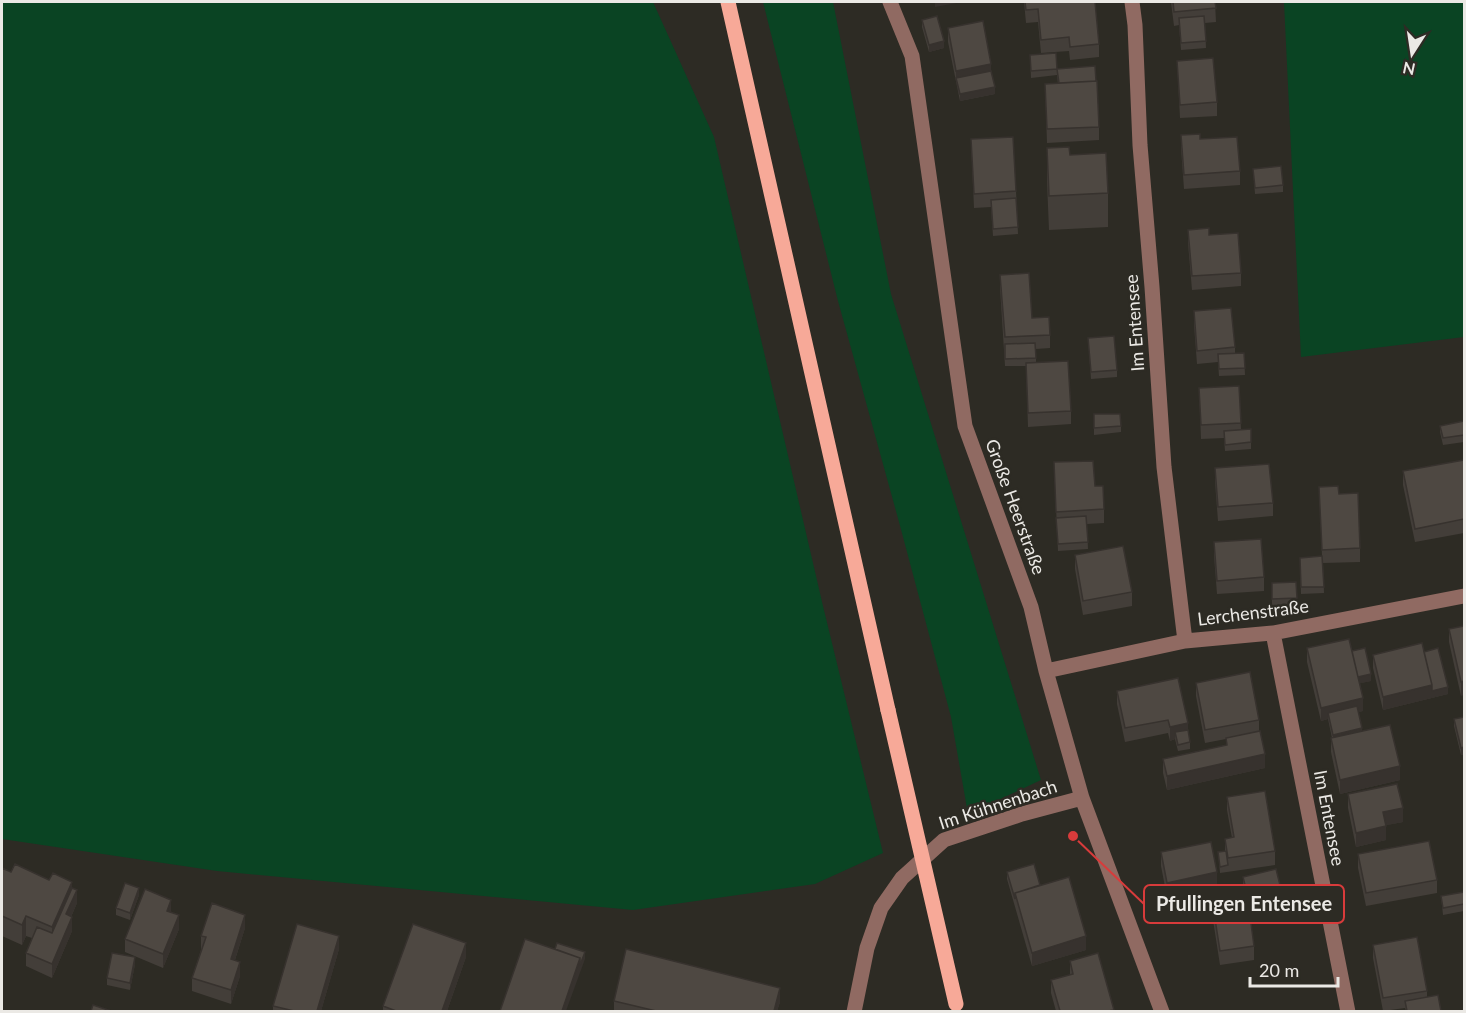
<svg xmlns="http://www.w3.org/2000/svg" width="1466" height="1013" viewBox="0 0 1466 1013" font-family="Lato,sans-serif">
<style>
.green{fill:#0a4423}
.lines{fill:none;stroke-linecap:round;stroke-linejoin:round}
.minor{stroke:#906a62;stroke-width:15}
.major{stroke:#f7a998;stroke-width:15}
.major-bridge{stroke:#f7a998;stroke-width:15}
.wall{fill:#433e39}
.shaded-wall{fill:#37322e}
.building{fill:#4e4842;stroke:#37322e;stroke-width:1.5}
.labels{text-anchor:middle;stroke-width:5;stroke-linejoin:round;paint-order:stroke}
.street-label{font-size:18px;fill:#ebe9e5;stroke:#2d2b24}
.leader{fill:none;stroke:#d83b3b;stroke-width:2}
.callout-dot{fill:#d83b3b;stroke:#2d2b24;stroke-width:2}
.callout{fill:#2d2b24;stroke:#d83b3b;stroke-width:2}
.callout-label{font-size:20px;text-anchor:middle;font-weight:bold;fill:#ebe9e5}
</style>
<rect width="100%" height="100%" fill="#2d2b24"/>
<!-- green -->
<path class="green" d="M2,2H653L714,137L823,606L883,853L815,884L633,910L217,871L2,839Z
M763,2H833L891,294L1041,780L968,814L951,717L899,522L838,301Z
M1284,2H1464V337L1301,357Z"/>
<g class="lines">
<!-- minor -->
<path class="minor" d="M890,2L912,56L965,426L1031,607L1046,671L1082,798L1162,1012
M1132,2L1135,25L1140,145L1152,287L1164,467L1185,641
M1273,633L1348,1012
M1046,671L1185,641L1273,633L1464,596
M854,1012L867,948L881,908L902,878L944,840L1022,814L1082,798"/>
<!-- major -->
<path class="major" d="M728,2L888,710"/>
<!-- major-bridge -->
<path class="major-bridge" d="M888,710L956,1004"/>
</g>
<!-- wall -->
<path class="wall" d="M1024,2H1095L1099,44V57L1070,60L1069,51L1041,53L1038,22L1026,23Z
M1171,2H1215L1216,22L1205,23L1206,48L1181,50L1179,25L1174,26Z
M922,20L944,48L929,52L922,27Z
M948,28L991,71L995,94L960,101L948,42Z
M1030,55L1057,69L1099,127V140L1047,143L1045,84H1058L1057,75L1031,78Z
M1177,61L1217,102V116L1180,118Z
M1181,135L1200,139L1240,171V185L1184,189L1181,148Z
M971,139L1016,191L1018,234L993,236L991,207L974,208Z
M1047,148L1070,155L1108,193V227L1049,230L1047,182Z
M1253,169L1283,185V192L1255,194Z
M1188,230L1209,235L1241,273V286L1192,290L1188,243Z
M1000,275L1032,318L1050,335V348L1036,349V362L1071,411V424L1028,427L1026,366H1005L1000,288Z
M1194,311L1235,347V353H1244L1245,375L1219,376L1218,362L1197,364L1194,325Z
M1088,338L1117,370V377L1091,379Z
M1239,386L1241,430L1251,429V449L1225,451L1224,438L1201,439L1199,388Z
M1094,414L1121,426V432L1094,435Z
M1464,421V442L1443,445L1440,432V426Z
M1464,460V533L1415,542L1403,485V471Z
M1054,462L1095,486L1104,509V523L1087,524L1088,549L1058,551Z
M1215,468L1273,503V516L1218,521L1215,482Z
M1319,487L1339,494L1360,548V562L1323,563L1324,593L1301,594L1300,558L1322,556Z
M1214,542L1264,577V591L1217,594L1214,556Z
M1075,555L1132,592V606L1083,615L1075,569Z
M1296,582L1297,605L1272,606V583Z
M1464,626L1461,696L1449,642V629Z
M1307,648L1352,651L1371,681L1360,683L1363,711L1358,712L1362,731L1400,780L1340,794L1331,752V738H1332L1328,719L1321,721L1307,662Z
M1424,652L1448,694L1383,710L1373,668V655Z
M1196,683L1259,720V731L1265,768L1167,790L1163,773V759L1226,745V739L1205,743L1196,696Z
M1117,691L1188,730L1190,742V749L1178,751L1175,739L1170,741L1168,733L1125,742L1117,704Z
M1464,717V754L1461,755L1454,726V719Z
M1348,794L1403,822L1386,825V840L1356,847L1348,808Z
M1227,797L1275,851V865L1220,873L1218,852L1225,851V839L1232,838L1227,810Z
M1161,852L1217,885L1167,897L1161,866Z
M1358,854L1437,880V893L1366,906L1358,868Z
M2,868L11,872L49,880L72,888L77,903L71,917L72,931L52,978L26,966V953L32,938L26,936L22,945L2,936Z
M1007,872L1040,885L1086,950L1032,966L1007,879Z
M1243,877L1282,900L1249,908L1254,946V960L1220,965L1213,920V906L1247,901L1243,884Z
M1464,892V911L1443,915L1441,896Z
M139,895L130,920L116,915V908Z
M171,912L179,929L163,968L125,952V939Z
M245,928L235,960L240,976L231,1004L192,991V978L201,950V936Z
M1373,945L1427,991V997L1441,1011H1406L1405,1008L1383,1011L1373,958Z
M339,949L321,1011H273V1006Z
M466,957L447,1011H383V1006Z
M1070,961L1114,1011H1056L1051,993V980L1070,975Z
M135,964L130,990L107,985V978Z
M614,1001L780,1002L777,1011H614Z"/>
<!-- shaded-wall -->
<path class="shaded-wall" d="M935,2H962L935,7Z
M944,41V48L929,52V45Z
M991,64V78H956V85V71Z
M995,87V94L960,101V94Z
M1371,674V681L1357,684V677Z
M1464,681V695L1461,696V682Z
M1432,685L1448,687V694L1383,710V697Z
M1363,698V711L1330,719L1328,713V719L1321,721V708Z
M1188,723V737L1175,732V739L1170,741V727Z
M1362,728V735L1333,742V735Z
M1464,747V754L1461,755V748Z
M1265,754V768L1167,790V776Z
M1400,766V780L1340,794V780Z
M1403,808V822L1383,826V812Z
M1386,826V840L1356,847V833Z
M1217,872V885L1167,897V883Z
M72,882V901L52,947V927Z
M139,888V895L130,920V913Z
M77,890V903L66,928V914Z
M1282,893V900L1249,908V901Z
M171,900V914L167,911Z
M179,915V929L163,968V954Z
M245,915V928L231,972V959Z
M26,916V936L22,945V925Z
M72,917V931L52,978V964Z
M339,936V949L321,1011H317Z
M1086,936V950L1032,966V953Z
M466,943V957L447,1011H442Z
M585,952V959L566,1011H562L580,958Z
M135,957V964L130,990V983Z
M240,962V976L231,1004V990Z
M780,988V1002L777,1011H774Z"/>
<!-- building -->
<path class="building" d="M1025,2H1095L1099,44L1070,47L1069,37L1041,40L1038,9L1026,10Z
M1173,2H1215L1216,8L1174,12Z
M937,16L944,41L929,45L922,20Z
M1204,16L1206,41L1181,43L1179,18Z
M983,21L991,64L956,71L948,28Z
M1056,53L1057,69L1095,66L1096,81L1059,83L1057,69L1031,71L1030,55Z
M1213,58L1217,102L1180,105L1177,61Z
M991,71L995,87L960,94L956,78Z
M1097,81L1099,127L1047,129L1045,84Z
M1200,134V139L1237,137L1240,171L1184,175L1181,135Z
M1013,137L1016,191L974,194L971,139Z
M1069,147L1070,155L1106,153L1108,193L1049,196L1047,148Z
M1281,166L1283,185L1255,188L1253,169Z
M1016,198L1018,227L993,229L991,200Z
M1209,228V235L1238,233L1241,273L1192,276L1188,230Z
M1029,273L1032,318L1049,317L1050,335L1005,337L1000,275Z
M1231,308L1235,347L1197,351L1194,311Z
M1114,336L1117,370L1091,372L1088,338Z
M1035,343L1036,358L1005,359V344Z
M1244,353L1245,368L1219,369L1218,354Z
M1068,361L1071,411L1028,413L1026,363Z
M1239,386L1241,423L1201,425L1199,388Z
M1094,414H1120L1121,426L1094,428Z
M1464,421V435L1443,438L1440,426Z
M1251,429V442L1225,445L1224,431Z
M1464,460V519L1415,529L1403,471Z
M1093,461L1095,486H1103L1104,509L1056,512L1054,462Z
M1269,464L1273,503L1218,507L1215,468Z
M1338,486L1339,494L1358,493L1360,548L1322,550L1319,487Z
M1086,516L1088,542L1058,544L1056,518Z
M1261,539L1264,577L1217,581L1214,542Z
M1123,546L1132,592L1083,601L1075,555Z
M1322,556L1324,587H1301L1300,558Z
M1296,582L1297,598L1272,599V583Z
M1464,626V681L1461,682L1449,629Z
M1349,639L1363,698L1321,708L1307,648Z
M1422,643L1432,685L1383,697L1373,655Z
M1365,648L1371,674L1358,677L1352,651Z
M1438,648L1448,687L1432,691V685L1424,652Z
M1250,672L1259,720L1205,730L1196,683Z
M1178,678L1188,723L1170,727L1168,720L1125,728L1117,691Z
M1357,706L1362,728L1333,735L1328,713Z
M1464,717V747L1461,748L1454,719Z
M1390,725L1400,766L1340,780L1331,738Z
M1188,730L1190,742L1178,745L1175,732Z
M1260,731L1265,754L1167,776L1163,759L1227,745L1226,738Z
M1397,784L1403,808L1383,812L1386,826L1356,833L1348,794Z
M1265,791L1275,851L1228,858L1225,839L1234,837L1227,797Z
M1429,841L1437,880L1366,893L1358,854Z
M1211,842L1217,872L1167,883L1161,852Z
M1226,851L1228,865L1220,867L1218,852Z
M15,864L49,880L53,873L72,882L52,927L26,916L22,925L2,916V868L11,872Z
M1034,864L1040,885L1015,893V899L1007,872Z
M1276,869L1282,893L1249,901L1243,877Z
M1069,877L1086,936L1032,953L1015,893Z
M125,883L139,888L130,913L116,908Z
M72,888L77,890L66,914L72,917L52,964L26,953L37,927L52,933Z
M145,889L171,900L167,911L179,915L163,954L125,939Z
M1464,892V904L1443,908L1441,896Z
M1248,901L1254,946L1220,951L1213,906Z
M212,903L245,915L231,959L240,962L231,990L192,978L206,937L201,936Z
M297,924L339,936L317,1011H294L273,1006Z
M413,924L466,943L442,1011H396L383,1006Z
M1417,937L1427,991L1383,998L1373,945Z
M525,939L580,958L562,1011H500Z
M557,943L585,952L580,965V958L555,949Z
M626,949L780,988L774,1011H656L614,1001Z
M112,953L135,957L130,983L107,978Z
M1098,953L1114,1010L1108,1011H1060L1051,980L1073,974L1070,961Z
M1438,995L1441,1011H1407L1405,1001Z
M93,1005L111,1011H91Z"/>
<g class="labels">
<!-- street labels -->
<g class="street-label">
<text transform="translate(1135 323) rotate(-94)" y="6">Im Entensee</text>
<text transform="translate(1015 507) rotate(70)" y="6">Große Heerstraße</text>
<text transform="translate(1253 613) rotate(-7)" y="6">Lerchenstraße</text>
<text transform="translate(998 805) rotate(-18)" y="6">Im Kühnenbach</text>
<text transform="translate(1329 818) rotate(79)" y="6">Im Entensee</text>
</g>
</g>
<!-- callouts -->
<path class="leader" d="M1073 836L1144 904"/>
<circle class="callout-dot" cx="1073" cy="836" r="6"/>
<rect class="callout" x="1144" y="885" width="200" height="38" rx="6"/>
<g class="callout-label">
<text x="1244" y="911">Pfullingen Entensee</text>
</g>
<!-- border -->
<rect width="1466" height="1013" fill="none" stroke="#ebe9e5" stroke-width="6"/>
<!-- north arrow -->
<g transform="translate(1412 54) rotate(192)" stroke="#2d2b24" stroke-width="4.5" paint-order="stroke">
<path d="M0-4.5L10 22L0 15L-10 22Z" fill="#ebe9e5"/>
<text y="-9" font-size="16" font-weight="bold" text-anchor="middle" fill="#ebe9e5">N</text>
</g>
<!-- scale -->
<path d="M1250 977v9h88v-9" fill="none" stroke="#ebe9e5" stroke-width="3"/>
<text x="1259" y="977" font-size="18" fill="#ebe9e5" stroke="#2d2b24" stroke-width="4.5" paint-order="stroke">20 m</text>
</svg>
